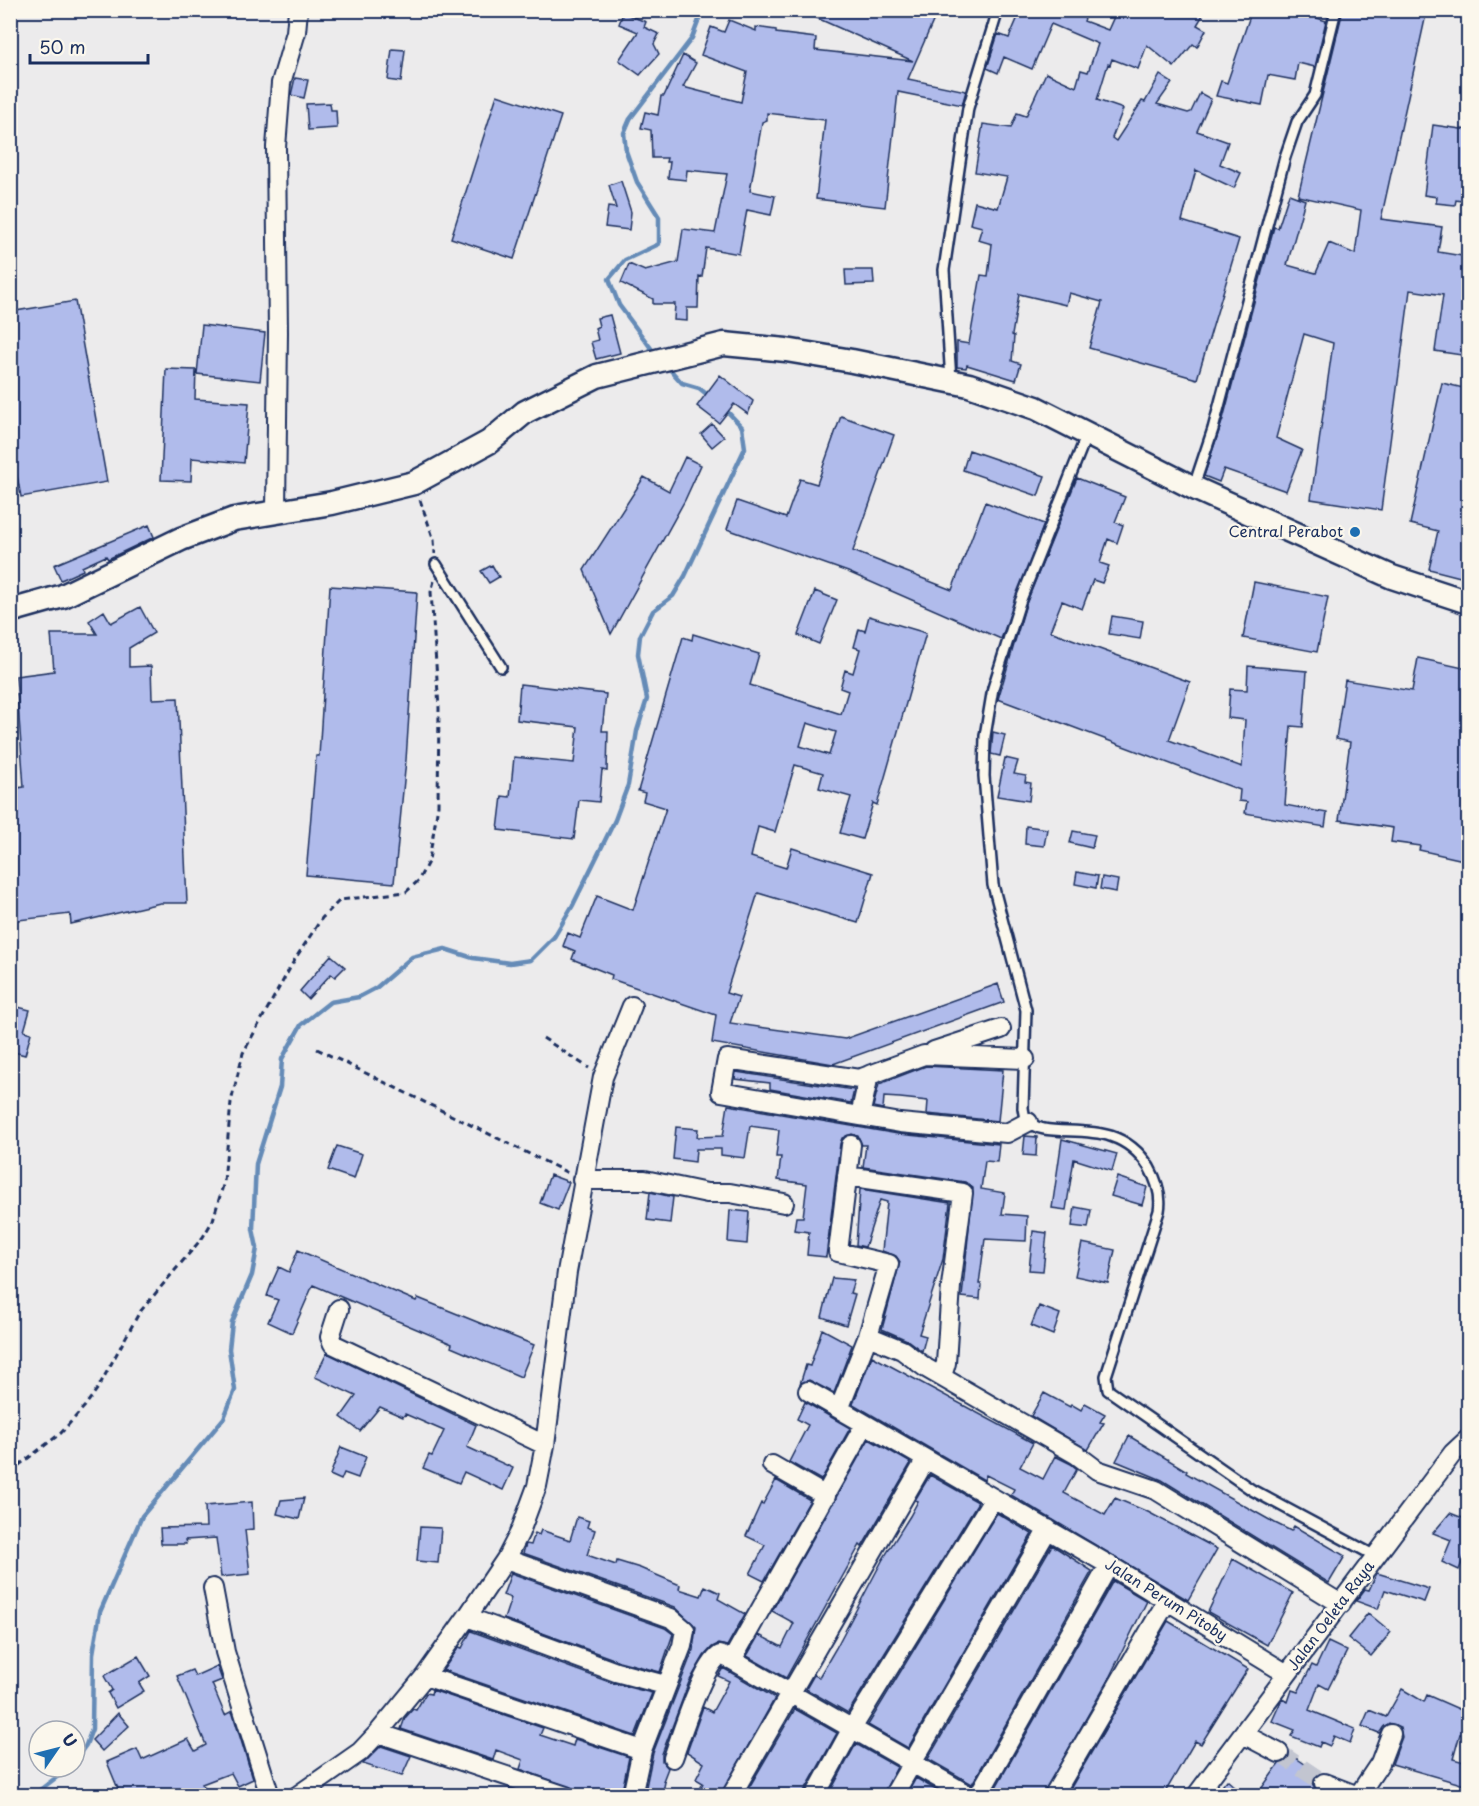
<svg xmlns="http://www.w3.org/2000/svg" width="1479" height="1806" viewBox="0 0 1479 1806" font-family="'Playpen Sans',sans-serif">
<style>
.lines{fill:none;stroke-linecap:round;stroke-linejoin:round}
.stream{stroke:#658bb7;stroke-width:4.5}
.building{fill:#b0bbeb;stroke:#1b2f5e;stroke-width:1.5;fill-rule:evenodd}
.minor-tunnel{stroke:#c2c5d0;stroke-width:18;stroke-dasharray:18 9;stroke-linecap:butt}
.service-casing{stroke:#1b2f5e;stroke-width:14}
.minor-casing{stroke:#1b2f5e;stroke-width:22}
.tertiary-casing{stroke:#1b2f5e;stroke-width:27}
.path{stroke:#1b2f5e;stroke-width:3;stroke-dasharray:6 4.5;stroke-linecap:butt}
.service{stroke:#fbf7ec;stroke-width:9}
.minor{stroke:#fbf7ec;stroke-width:18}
.tertiary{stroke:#fbf7ec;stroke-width:22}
.poi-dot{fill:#1f6fb2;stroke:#fbf7ec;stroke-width:2}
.labels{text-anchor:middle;stroke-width:4.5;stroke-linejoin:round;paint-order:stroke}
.poi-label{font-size:15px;fill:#1b2f5e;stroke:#fbf7ec;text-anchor:end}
.street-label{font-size:15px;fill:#1b2f5e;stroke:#fbf7ec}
</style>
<rect width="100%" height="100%" fill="#ecebec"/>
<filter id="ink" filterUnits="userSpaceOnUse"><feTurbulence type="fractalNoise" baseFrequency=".0167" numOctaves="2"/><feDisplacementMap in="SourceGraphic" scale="12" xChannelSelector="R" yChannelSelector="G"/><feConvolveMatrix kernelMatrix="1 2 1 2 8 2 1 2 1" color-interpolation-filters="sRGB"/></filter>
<g filter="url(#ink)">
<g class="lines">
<!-- stream -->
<path class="stream" d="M656,355L619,305L609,279L625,260L659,244V217L637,182L626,151L624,133L630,119L692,38L700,17L706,10
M666,365L682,383L699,388L709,396
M75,1760L86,1745L92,1729L93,1654L100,1612L142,1516L224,1418L235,1390L229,1349L232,1322L252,1275L257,1248L253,1229L256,1164L280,1087L282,1059L301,1025L330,1002L359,997L376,988L412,957L445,949L473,958L510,963L531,960L554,937L573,905L615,820L628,785L637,731L647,699L638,654L640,636L653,611L673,596L685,576L745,448L742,427L725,409
M32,1796L70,1767"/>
</g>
<!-- building -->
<path class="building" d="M799,10H938L908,79L966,91L962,105L898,92L885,207L816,199L825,120L767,113V120L762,122L750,191L775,196L771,215L747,210L739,254L706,248L702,277L699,276L698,308H687V321L674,320L675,304H653V299L621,283L629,264L645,271L678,262L683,229L715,233L727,174L687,170L686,180L668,178L670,162H666L667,158H652L651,130L641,128L645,112L658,115L661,96H664L683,55L696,63L683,87L741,102L747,72L701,55L711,27L724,32L729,20L756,31V27L776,30V33L816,38L815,50L913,61Z
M1021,10H1073L1086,16L1084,21L1108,30L1117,10H1206L1197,25L1206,30L1197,47L1193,44L1174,67L1147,45L1138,69L1112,59L1110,65L1108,64L1097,100L1123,109L1112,138L1116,141L1142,101L1145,102L1160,75L1172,83L1157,104L1188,113L1191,112L1200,93L1211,99L1197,131L1228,142L1220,164L1241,173L1234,188L1196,170L1182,221L1239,239L1197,379L1089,348L1102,302L1069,293L1066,305L1019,294L1012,335L1014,336L1012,361L1021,364L1016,380L967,365L966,368L957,367V342L969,344L981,275L988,276L992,244L978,240L982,227L970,224L975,202L998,208L1007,177L975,172L983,124L1011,128L1017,113L1026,116L1046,73L1076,87L1081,70L1088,72L1098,44L1051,24L1032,69L1004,57L998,73L987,68L998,34L1009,38Z
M1252,10H1294L1326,21L1315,67L1298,63L1295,80L1268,75L1262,105L1216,96L1221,81L1227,83Z
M1343,10H1427L1381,219L1442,227L1438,252L1468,257V356L1435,351L1443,295L1410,290L1381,510L1311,499L1333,343L1304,334L1276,438L1302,450L1286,491L1224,469L1219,482L1204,476L1223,419L1271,238L1274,227L1278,228L1289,194L1305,200L1287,265L1316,273L1329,243L1355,254L1361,210L1298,196Z
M623,13L646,22L644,27L659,34L654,44L659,54L640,75L619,60L638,32L619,24Z
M392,49L405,50L401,82L388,80Z
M295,78L308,80L304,98L291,95Z
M497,95L561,116L514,259L451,238Z
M330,103L331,110H336L337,128L308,130L306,104Z
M1433,125L1468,130V202L1456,200L1455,205L1436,203L1437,197L1424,195Z
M621,181L631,212L629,230L605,227L608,207L616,208L609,185Z
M845,270H873L874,284L846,285Z
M75,301L107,482L21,497L10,438V312Z
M610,315L620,353L596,359L591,342L598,340L595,328L599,326L597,318Z
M202,325L265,333L260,381L197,374Z
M166,369L196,370L195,399L249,403L244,463L192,458L191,481L161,480Z
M720,375L753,401L748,414L734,404L719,423L697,406Z
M1442,383L1468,389V579L1429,569L1438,531L1410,524Z
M841,416L894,435L853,551L952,590L985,502L1044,524L1001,639L848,572L727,529L737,501L786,518L800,479L817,484Z
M712,424L724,437L712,447L701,434Z
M969,450L1045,476L1038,496L963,470Z
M685,457L701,465L685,500L611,634L584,570L644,477L669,491Z
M1077,478L1125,497L1115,522L1123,525L1117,543L1108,539L1100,563L1109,566L1102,583L1093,580L1082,609L1062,601L1050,631L1190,682L1169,740L1242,767L1245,720L1228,718L1230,689L1247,690L1248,666L1307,671L1303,727L1291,726L1285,805L1327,813L1325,827L1245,813L1247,802L1239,801L1240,790L998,699L1026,604Z
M149,525L154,537L108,559L106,556L82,567L83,570L61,580L54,565Z
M492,565L499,577L489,583L481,571Z
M1254,582L1328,597L1317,652L1243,638Z
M330,586L417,592L406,760L394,883L306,875L316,756H319Z
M815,591L837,600L819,644L798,635Z
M140,607L154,633L129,648V667L151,666L152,699L178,698L187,903H160L71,924L70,914L10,921V789L24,787L16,676L54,671L51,634H97L89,621L104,611L111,623Z
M869,616L926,633L877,805L873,803L862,839L840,833L851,797L819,788L823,773L795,765L775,832L758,827L751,857L786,868L792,848L873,873L858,923L758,893L726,993L739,997L730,1023L845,1039L998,984L1004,1002L833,1064L712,1043L716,1015L611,979L612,975L572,959L575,951L563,946L568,933L580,938L597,896L633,910L666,808L643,801L645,793L638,791L683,637L692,640L693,634L759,654L750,685L841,714L848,691L840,688L845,670L853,673L860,649L854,647L859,629L865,631ZM807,723L836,732L829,755L800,746Z
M1112,616L1143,621L1140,639L1109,634Z
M1418,658L1468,669V861L1419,850L1420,846L1391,842L1393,828L1339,820L1350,742L1336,739L1345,680L1412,691Z
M520,684L606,694L602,731H608L607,771L602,770L599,802L579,800L574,839L498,830L502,796L510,797L514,757L574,763L578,727L517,720Z
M993,732L1005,735L1000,756L991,754Z
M1005,758L1018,761L1014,774L1026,776L1025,782L1031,783L1029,801L997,796Z
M1026,826L1047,829L1044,846L1025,844Z
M1073,831L1095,835L1092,848L1070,843Z
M1077,872L1098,876L1096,888L1075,884Z
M1102,877L1118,880L1116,892L1100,889Z
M331,955L345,967L335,977L331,974L308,999L300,991Z
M10,1005L30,1010L24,1031L31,1033L25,1055L10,1051Z
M926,1066L1003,1070L998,1121L927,1114L928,1101L900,1098L884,1097L883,1109L873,1107L879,1084Z
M736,1072L854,1090L851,1103L770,1089V1083L735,1079Z
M728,1105L898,1134L999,1144L997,1162L985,1161L981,1189L1005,1193L1002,1214L1027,1216L1026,1241L985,1239L979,1284H981L980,1299L962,1297L973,1188L965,1182L863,1167L866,1145H862L858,1136L852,1134L842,1138L840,1144L826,1257L807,1255L809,1232L794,1230L796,1217H803L807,1184L778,1180L781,1157H776L779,1130L750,1126L745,1158L721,1155V1149H696L695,1162L673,1159L676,1127L698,1129L697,1137L723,1136Z
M1025,1136L1037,1137L1036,1156L1023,1155Z
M1062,1139L1117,1154L1112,1171L1074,1159L1066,1210L1052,1208Z
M337,1146L362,1154L354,1179L328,1170Z
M550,1175L569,1182L558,1210L540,1203Z
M1117,1177L1147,1187L1142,1205L1111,1196Z
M860,1189L950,1203L943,1259L919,1334L926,1336L922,1351L907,1340L882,1329L900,1262L896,1256L882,1251L887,1202L880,1200L865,1247L856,1245Z
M650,1192L673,1197L670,1223L647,1220Z
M1075,1207L1091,1210L1088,1228L1072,1226Z
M730,1210L749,1212L747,1244L728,1242Z
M1033,1231L1047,1233L1043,1271L1029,1270Z
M1082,1243L1115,1250L1108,1283L1075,1276Z
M298,1250L416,1301L418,1298L534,1345L521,1377L451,1347L452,1344L313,1285L292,1333L268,1322L278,1300L267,1296L271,1285L279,1267L289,1272Z
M832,1278L854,1280L850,1293L855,1294L846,1325L822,1317Z
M1039,1306L1060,1314L1053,1335L1031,1326Z
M822,1329L852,1345L834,1393L809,1380L800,1384L806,1365L810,1366Z
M327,1353L476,1425L467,1447L513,1468L503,1490L464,1472L459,1483L423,1468L429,1455L432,1456L444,1431L405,1414L403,1417L380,1407L360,1431L341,1417L356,1396L315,1377Z
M872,1356L1033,1443L1020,1467L1043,1479L1055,1456L1071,1464L1077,1469L1064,1493L1105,1515L1115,1498L1148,1512L1217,1549L1188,1600L1011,1495L1014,1489L986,1475L984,1480L853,1404Z
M1044,1393L1070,1407L1071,1404L1081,1410L1085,1403L1105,1414L1100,1422L1104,1423L1088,1450L1031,1416Z
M805,1402L850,1428L821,1480L789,1462L808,1425L797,1419Z
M1129,1436L1187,1471L1186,1473L1275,1523L1291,1531L1294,1526L1345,1556L1329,1583L1162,1480L1116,1461Z
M869,1439L911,1463L862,1547L860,1545L786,1678L747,1656L759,1635L782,1647L794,1623L772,1611Z
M341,1447L366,1457L358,1478L344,1473L341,1480L330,1475Z
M930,1475L978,1502L848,1713L806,1689L814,1675L819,1677L836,1648L883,1559L910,1516L918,1501L915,1500Z
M776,1480L810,1500L764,1581L750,1574L765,1545L746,1536L761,1503L763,1504Z
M304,1498L299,1519L277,1514L281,1500Z
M252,1502L253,1529L245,1530L250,1574L221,1577L216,1538L185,1540L186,1544H161L160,1528L206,1527L205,1506Z
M997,1513L1032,1534L908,1748L868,1725Z
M1450,1513L1468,1520V1547L1459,1570L1442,1562L1451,1540L1433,1533Z
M577,1517L589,1521L587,1527L595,1530L587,1555L616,1565L617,1561L640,1568L680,1585L679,1589L701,1596L705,1586L720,1593L718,1599L745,1614L727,1646L718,1644L712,1647L704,1656L689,1682L662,1754V1761L668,1768L663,1781L665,1782L662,1796H644L653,1753L693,1650L696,1627L675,1607L523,1553L526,1544L531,1545L535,1533L539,1535L541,1530L570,1540Z
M420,1527L441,1528L438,1563L417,1561Z
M1052,1545L1092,1571L972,1784L928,1759Z
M1233,1559L1293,1593L1267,1645L1208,1612Z
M511,1573L665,1628L673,1634L660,1672L619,1661L504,1619L511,1598L503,1595Z
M1377,1573L1429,1589L1424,1602L1385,1590L1378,1609L1356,1601L1365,1589L1369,1590Z
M1113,1581L1147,1601L1109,1678L1042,1796H991Z
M1368,1613L1391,1632L1371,1656L1348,1638Z
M1168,1621L1248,1669L1236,1688L1201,1744L1195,1741L1163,1796H1066Z
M471,1631L612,1683L652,1693L635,1736L443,1670L459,1647L462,1648Z
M1328,1642L1347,1651L1328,1689L1319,1684L1309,1710L1355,1729L1350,1743L1334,1736L1330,1746L1321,1742L1319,1747L1291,1736L1295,1730L1272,1721L1282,1699L1288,1702L1292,1690L1298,1692L1312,1665L1316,1667Z
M138,1656L150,1676L139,1683L144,1691L116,1708L108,1693L112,1690L104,1676Z
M217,1666L222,1680L212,1684L225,1715L232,1711L253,1779L238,1786L231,1773L202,1784L207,1796H177L175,1791L164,1796L161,1789L145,1796H121L107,1762L137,1749L142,1760L188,1739L195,1751L206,1745L177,1676L192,1670L195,1676Z
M723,1668L775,1698L720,1796H696L703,1783L696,1779L704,1763L687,1752L703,1707L712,1712L729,1681L718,1676Z
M1402,1689L1424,1702L1427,1695L1468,1713V1736L1460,1734L1453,1759L1468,1763V1786L1392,1764L1402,1737L1400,1727L1389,1723L1379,1733L1362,1726L1369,1710L1386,1717Z
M432,1690L543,1728L540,1735L573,1746L575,1739L629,1757L621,1796H593L520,1769L523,1760L496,1750L493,1760L401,1729L405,1718L413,1709L416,1710L426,1693L431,1694Z
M795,1709L837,1733L808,1785L801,1796H744Z
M118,1713L129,1726L102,1751L92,1740Z
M856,1744L897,1767L882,1796H828Z
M381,1746L411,1756L402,1776L363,1764Z
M1290,1754L1318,1773L1313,1780V1785L1318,1792L1315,1796H1256L1279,1764L1285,1762Z
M916,1778L946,1796H906Z
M1227,1780L1245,1796H1214Z"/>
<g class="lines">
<!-- minor-tunnel -->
<path class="minor-tunnel" d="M1279,1753L1324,1783"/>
<defs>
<path id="service" d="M951,381L944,270L968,108L998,10
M1087,434L1020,602L993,688L985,736L984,776L993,885L1026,1010L1023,1108L1025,1119C1048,1146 1113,1109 1149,1167C1157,1181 1162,1195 1159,1211L1106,1376L1108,1390L1252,1490L1377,1557
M1194,486L1213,429L1285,157L1297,122L1315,95L1336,10
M436,564L501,667"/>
<path id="minor" d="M276,511L278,332L276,147L281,83L296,32L298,10
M934,1051L1001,1029
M1025,1059L924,1055L859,1079L727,1059L721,1092L900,1123L1007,1133L1028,1122
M860,1116L869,1075
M851,1145L838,1252L889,1264L868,1336
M847,1176L963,1193L951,1286L946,1363L942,1376
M582,1180H645L707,1193H730L784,1203
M339,1309L330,1337L333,1344L545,1445
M808,1391L1109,1565L1287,1674
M840,1407L868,1336L902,1350L926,1368L1077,1455L1097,1470L1156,1490L1341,1604
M772,1465L826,1496
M506,1559L671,1618L685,1630L682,1646L642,1750L632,1796
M213,1588L225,1652L270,1796
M467,1617L616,1672L665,1685
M732,1660L970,1796
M425,1676L642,1750
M378,1733L566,1796
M1243,1734L1279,1753
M673,1758C681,1736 702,1667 720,1655L732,1660L864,1426
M1324,1783L1358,1796
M297,1796L360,1752L378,1733L425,1676L467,1617L506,1559L520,1532L537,1486L545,1445L567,1272L603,1077L632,1006
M731,1796L925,1461
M815,1796L851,1730L993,1499
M893,1796L1048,1529
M978,1796L1109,1565
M1053,1796L1167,1601
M1196,1796L1453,1453L1468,1439
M1358,1796L1380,1763L1391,1734"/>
<path id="tertiary" d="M10,611L63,596L181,539L234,519L332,503L414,483L489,442L525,412L597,376L724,344L786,350L852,361L969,385L1036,408L1194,488L1392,577L1468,602"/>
</defs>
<!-- service casing -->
<use href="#service" class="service-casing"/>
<!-- minor casing -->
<use href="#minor" class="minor-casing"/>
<!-- tertiary casing -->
<use href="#tertiary" class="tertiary-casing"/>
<!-- path -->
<path class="path" d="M420,500L434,540L435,554
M543,1038L589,1068
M317,1049L568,1173
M10,1472L61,1433L85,1406L98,1388L139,1313L203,1237L213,1220L224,1182L231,1102L243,1053L295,959L322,918L340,900L406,892L418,881L429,860L438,805L439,708L431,592L434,581"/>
<!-- service -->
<use href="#service" class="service"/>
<!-- minor -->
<use href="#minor" class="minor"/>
<!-- tertiary -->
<use href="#tertiary" class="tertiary"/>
</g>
</g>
<!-- markers -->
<circle class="poi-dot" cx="1355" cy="532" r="6"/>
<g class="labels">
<!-- poi labels -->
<g class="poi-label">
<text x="1343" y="537">Central Perabot</text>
</g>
<!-- street labels -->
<g class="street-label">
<text transform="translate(1166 1600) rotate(32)" y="5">Jalan Perum Pitoby</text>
<text transform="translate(1331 1616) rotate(-53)" y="5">Jalan Oeleta Raya</text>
</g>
</g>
<!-- margin -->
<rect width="1479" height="1806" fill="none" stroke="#fbf7ec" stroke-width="36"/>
<rect x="18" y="18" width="1443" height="1770" fill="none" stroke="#1b2f5e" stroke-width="2" filter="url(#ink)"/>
<!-- north arrow -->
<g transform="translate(57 1749) rotate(55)"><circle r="28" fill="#fbf7ec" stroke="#a1a7b3" stroke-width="1.5"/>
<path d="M0-4.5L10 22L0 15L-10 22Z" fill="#1f6fb2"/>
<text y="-9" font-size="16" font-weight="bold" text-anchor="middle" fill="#1b2f5e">U</text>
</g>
<!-- scale -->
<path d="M30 54v9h118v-9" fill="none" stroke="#1b2f5e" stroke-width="3"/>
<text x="39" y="54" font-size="18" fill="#1b2f5e" stroke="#fbf7ec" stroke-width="4.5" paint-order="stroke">50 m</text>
</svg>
